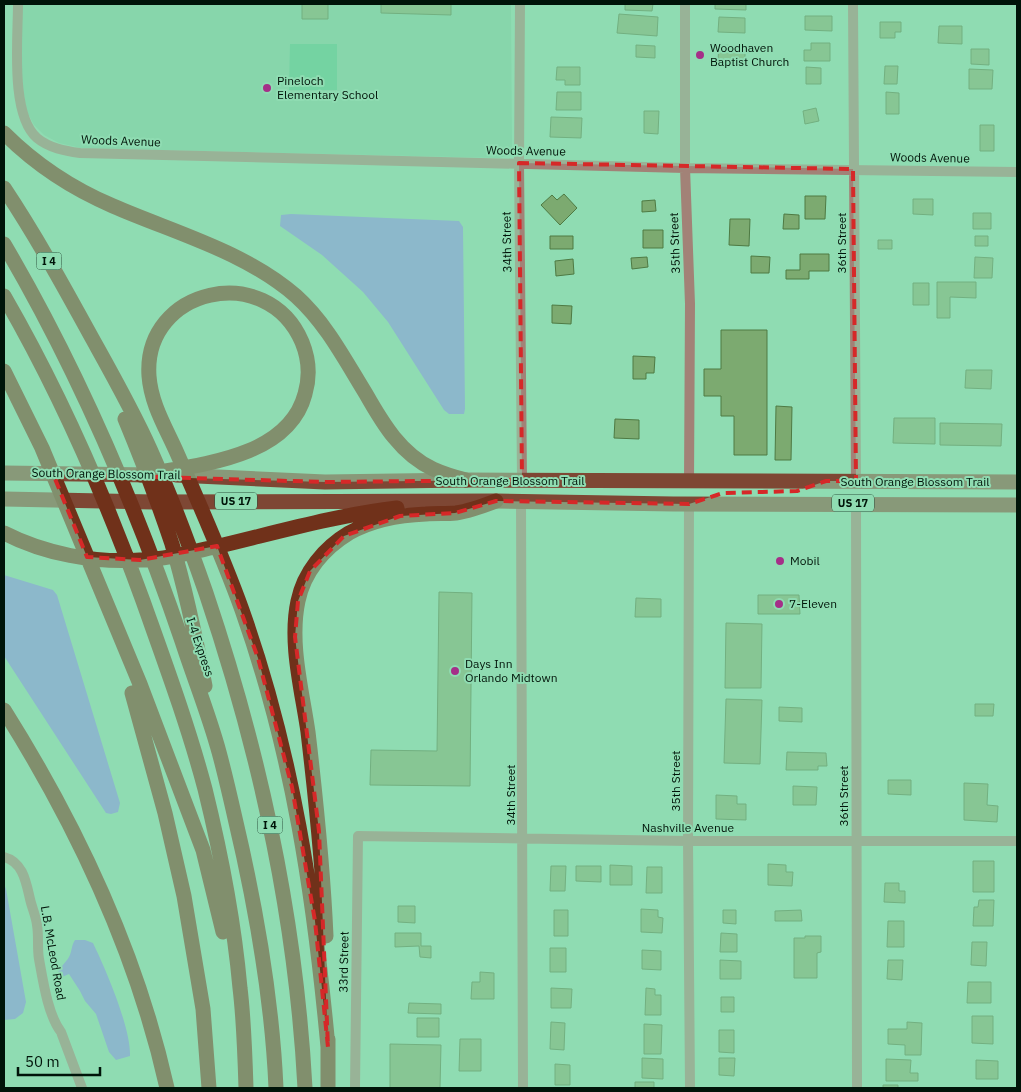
<svg xmlns="http://www.w3.org/2000/svg" width="1021" height="1092" viewBox="0 0 1021 1092" font-family="'IBM Plex Sans',sans-serif">
<style>
.built{fill:#7ccea3}
.green{fill:#53c78f}
.water{fill:#878ce9}
.building{fill:#7caa70;stroke:#4e7a43}
.lines{fill:none;stroke-linecap:round;stroke-linejoin:round}
.street{stroke:#a28277;stroke-width:10}
.primary{stroke:#7e4734;stroke-width:15}
.highway{stroke:#70311a;stroke-width:15}
.marked{fill:none;stroke:#d62828;stroke-width:4;stroke-dasharray:10 6;stroke-linejoin:round}
.poi-dot{fill:#a52f88;stroke:#8fdcb2;stroke-width:2}
.labels{text-anchor:middle;stroke-width:4;stroke-linejoin:round;paint-order:stroke}
.shield{fill:#8fdcb2;stroke:#2b503c;stroke-width:1}
.shield-label{font-size:11px;font-weight:bold;fill:#001409}
.poi-label{font-size:12px;fill:#001409;stroke:#8fdcb2;text-anchor:start}
.street-label{font-size:12px;fill:#001409;stroke:#8fdcb2}
</style>
<rect width="100%" height="100%" fill="#8fdcb2"/>
<!-- built -->
<path class="built" d="M22,4H511L512,149L506,156L499,158L81,148L59,143L44,135L34,125L26,110L22,80Z"/>
<!-- green -->
<path class="green" d="M290,44H337V90H289Z"/>
<!-- water -->
<path class="water" d="M291,214L459,221L463,227L465,409L464,414H449L444,410L388,322L363,292L322,255L280,226L281,215Z
M4,575L53,590L57,595L120,803L118,812L111,814L106,813L4,656Z
M4,884L6,889L26,1002L23,1013L15,1019L4,1020Z
M75,940H85L93,943C106,970 131,1028 130,1056L116,1060L109,1052L96,1014L85,1001L80,991L69,974L62,977L57,976C58,968 65,964 69,957C72,952 71,946 75,940Z"/>
<!-- building -->
<path class="building" d="M302,4H328V19H302Z
M381,4H451V15L381,13Z
M625,4H653L652,11L625,10Z
M715,4H746V10L715,9Z
M619,14L658,17L657,36L617,33Z
M805,16H832V31L805,30Z
M719,17L745,18V33L718,32Z
M880,22H901V32H895V38H880Z
M939,26H962V44L938,43Z
M811,43H830V61H804V50H811Z
M636,45L655,46V58L636,57Z
M719,45L745,46V61L718,60Z
M971,49H989V65L971,64Z
M885,66H898L897,84H884Z
M557,67H580V85H565V80H556Z
M806,67L821,68V84H806Z
M969,69L993,70L992,89H969Z
M557,92H581V110H556Z
M886,92L899,93V114H886Z
M816,108L819,121L805,124L803,111Z
M644,111H659L658,134L644,133Z
M551,117L582,118L581,138L550,137Z
M980,125H994V151H980Z
M564,194L577,208L560,225L541,205L552,195L557,200Z
M805,196H826L825,219H805Z
M913,199H933V215L913,214Z
M655,200L656,211L642,212V201Z
M973,213H991V229H973Z
M784,214L799,215V229H783Z
M730,219H750L749,246L729,245Z
M643,230H663V248H643Z
M550,236H573V249H550Z
M975,236H988V246H975Z
M878,240H892V249H878Z
M800,254H829V271H809V279H786V270H800Z
M751,256L770,257L769,273H751Z
M647,257L648,267L632,269L631,258Z
M975,257L993,258L992,278H974Z
M573,259L574,274L556,276L555,261Z
M937,282H976V298L950,297V318H937Z
M913,283H929V305H913Z
M552,305L572,306L571,324L552,323Z
M721,330H767V455H734V416H721V396H704V369H721Z
M633,356L655,357L654,373H646V379H633Z
M966,370H992L991,389L965,388Z
M776,406L792,407L791,460H775Z
M894,418H935V444L893,443Z
M615,419L639,420V439L614,438Z
M940,423L1002,424L1001,446L940,445Z
M439,592L472,593L470,786L370,785L371,750L437,751Z
M758,595H799L800,614H758Z
M636,598L661,599V617H635Z
M726,623L762,624L761,688H725Z
M726,699L762,700L760,764L724,763Z
M975,704H994L993,716H975Z
M779,707L802,708V722L779,721Z
M787,752L826,753L827,766H818V770H786Z
M888,780H911V795L888,794Z
M964,783L988,784L987,805L998,806L997,822L964,820Z
M793,786L817,787L816,805H793Z
M716,795L737,796V804H746V820L716,819Z
M973,861H994V892H973Z
M768,864L786,865V872H793L792,886L768,885Z
M610,865L632,866V885H610Z
M551,866H566L565,891H550Z
M576,866H601V882L576,881Z
M647,867H662V893H646Z
M885,883H899V891H905V903L884,902Z
M979,900H994L993,926H973L974,907H978Z
M398,906H415V923L398,922Z
M641,909L658,910V917L663,918L662,933L641,932Z
M554,910H568V936H554Z
M723,910H736V924L723,923Z
M801,910L802,921H775V911Z
M888,921H904V947H887Z
M395,933H421V946H431V958L420,957L419,946L395,947Z
M721,933L737,934V952H720Z
M805,936H821V952L817,953V978H794V938H805Z
M972,942H987L986,966L971,965Z
M550,948H566V972H550Z
M642,950L661,951V970L642,969Z
M720,960L741,961V979H720Z
M888,960H903L902,980L887,979Z
M480,972L494,973V999H471L472,982H480Z
M968,982H991V1003H967Z
M551,988L572,989L571,1008H551Z
M646,988L655,989V995H661V1015H645Z
M721,997H734V1012H721Z
M409,1003L441,1004V1014L408,1013Z
M972,1016H993V1044L972,1043Z
M417,1018H439V1037H417Z
M551,1022L565,1023L564,1050L550,1049Z
M907,1022L922,1023L921,1055H905V1045L888,1044V1029H907Z
M644,1024L662,1025L661,1054H644Z
M719,1030H734V1053L719,1052Z
M460,1039H481V1071H459Z
M390,1044L441,1045L440,1088H390Z
M642,1058L663,1059V1079L642,1078Z
M719,1058H735L734,1076L719,1075Z
M886,1059L911,1060L910,1073H918V1081H886Z
M976,1060L998,1061V1079H976Z
M555,1064L570,1065V1085H555Z
M635,1082H654V1088H635Z
M883,1085H898V1088H883Z"/>
<g class="lines">
<!-- street -->
<path class="street" d="M18,4C18,38 10,115 37,138C49,148 65,151 80,153L685,168L1017,172
M520,4L519,163L522,480
M685,4V168L690,304L689,482
M853,4L856,481
M521,501L523,1088
M856,503L857,1088
M689,504L688,841L690,1088
M4,857C23,862 26,882 30,899C32,908 36,916 37,925C39,936 37,948 39,959C43,981 48,1015 61,1032L82,1088
M355,1088L358,836L688,841H1017"/>
<!-- primary -->
<path class="primary" d="M4,473L153,475
M176,475L325,482L466,480L1017,482
M4,499L153,502L496,501L673,504L1017,505"/>
<!-- highway -->
<path class="highway" d="M4,133C35,164 73,189 113,206C175,233 244,251 296,296C326,323 345,360 366,394C383,424 401,454 433,469C444,474 454,477 466,480
M4,188C36,236 64,287 92,338C112,374 133,411 150,449C171,496 189,544 206,593C260,753 296,919 305,1088
M4,244C78,370 135,503 182,641C194,678 209,715 219,752C225,774 230,796 235,818C256,907 272,996 276,1088
M4,296C60,393 105,496 143,601C165,663 188,725 205,789C221,854 234,921 240,988C244,1021 245,1055 246,1088
M4,371L42,448L140,684L203,850L223,932
M125,419C142,460 158,502 172,544C186,591 196,639 205,686
M141,475C196,465 288,459 305,394C310,377 309,359 302,342C267,260 143,288 149,376C151,404 166,428 177,453C200,505 223,557 242,610C293,754 314,896 328,1047
M4,533C45,554 94,563 140,560C167,559 192,552 219,546C278,532 337,515 397,508
M132,693L165,813L184,896L203,1009L209,1088
M4,710C77,826 137,954 167,1088
M326,936C323,868 316,800 308,732C302,690 289,643 298,601C304,572 324,548 349,533C372,520 399,515 426,514C436,513 446,514 456,513C470,511 483,506 496,501
M328,1088V1039"/>
</g>
<!-- marked area -->
<path d="M0 0H1021V1092H0ZM519,163L853,169L856,481H826L797,491L723,493L689,504L496,501L455,513L400,516L344,536L310,571L298,601L295,637L319,831L328,1047L315,921L292,787L258,658L217,546L140,560L87,557L53,474L325,482L522,480Z" fill="#8fdcb2" fill-opacity=".55" fill-rule="evenodd"/>
<path class="marked" d="M519,163L853,169L856,481H826L797,491L723,493L689,504L496,501L455,513L400,516L344,536L310,571L298,601L295,637L319,831L328,1047L315,921L292,787L258,658L217,546L140,560L87,557L53,474L325,482L522,480Z"/>
<!-- markers -->
<g class="poi-dot">
<circle cx="700" cy="55" r="5"/>
<circle cx="267" cy="88" r="5"/>
<circle cx="780" cy="561" r="5"/>
<circle cx="779" cy="604" r="5"/>
<circle cx="455" cy="671" r="5"/>
</g>
<g class="labels">
<!-- shield labels -->
<g class="shield">
<rect x="36.5" y="252.5" width="25" height="17" rx="4"/>
<rect x="215" y="492.5" width="42" height="17" rx="4"/>
<rect x="832" y="494.5" width="42" height="17" rx="4"/>
<rect x="257.5" y="816.5" width="25" height="17" rx="4"/>
</g>
<g class="shield-label">
<text x="49" y="265">I 4</text>
<text x="236" y="505">US 17</text>
<text x="853" y="507">US 17</text>
<text x="270" y="829">I 4</text>
</g>
<!-- poi labels -->
<g class="poi-label">
<text x="710" y="52">Woodhaven<tspan x="710" dy="14">Baptist Church</tspan></text>
<text x="277" y="85">Pineloch<tspan x="277" dy="14">Elementary School</tspan></text>
<text x="790" y="565">Mobil</text>
<text x="789" y="608">7-Eleven</text>
<text x="465" y="668">Days Inn<tspan x="465" dy="14">Orlando Midtown</tspan></text>
</g>
<!-- street labels -->
<g class="street-label">
<text transform="translate(121 141) rotate(2)" y="4">Woods Avenue</text>
<text transform="translate(526 151) rotate(1)" y="4">Woods Avenue</text>
<text transform="translate(930 158) rotate(1)" y="4">Woods Avenue</text>
<text transform="translate(507 242) rotate(-91)" y="4">34th Street</text>
<text transform="translate(675 243) rotate(-92)" y="4">35th Street</text>
<text transform="translate(842 243) rotate(-90)" y="4">36th Street</text>
<text transform="translate(106 474) rotate(1)" y="4">South Orange Blossom Trail</text>
<text x="510" y="485">South Orange Blossom Trail</text>
<text x="915" y="486">South Orange Blossom Trail</text>
<text transform="translate(200 647) rotate(71)" y="4">I-4 Express</text>
<text transform="translate(676 781) rotate(-90)" y="4">35th Street</text>
<text transform="translate(511 795) rotate(-90)" y="4">34th Street</text>
<text transform="translate(844 796) rotate(-90)" y="4">36th Street</text>
<text x="688" y="832">Nashville Avenue</text>
<text transform="translate(53 953) rotate(80)" y="4">L.B. McLeod Road</text>
<text transform="translate(344 962) rotate(-89)" y="4">33rd Street</text>
</g>
</g>
<!-- border -->
<rect width="1021" height="1092" fill="none" stroke="#001409" stroke-width="10"/>
<!-- scale -->
<path d="M18 1067v8h82v-8" fill="none" stroke="#001409" stroke-width="2.5"/>
<text x="25" y="1067" font-size="15" fill="#001409" stroke="#8fdcb2" stroke-width="4" paint-order="stroke">50 m</text>
</svg>
